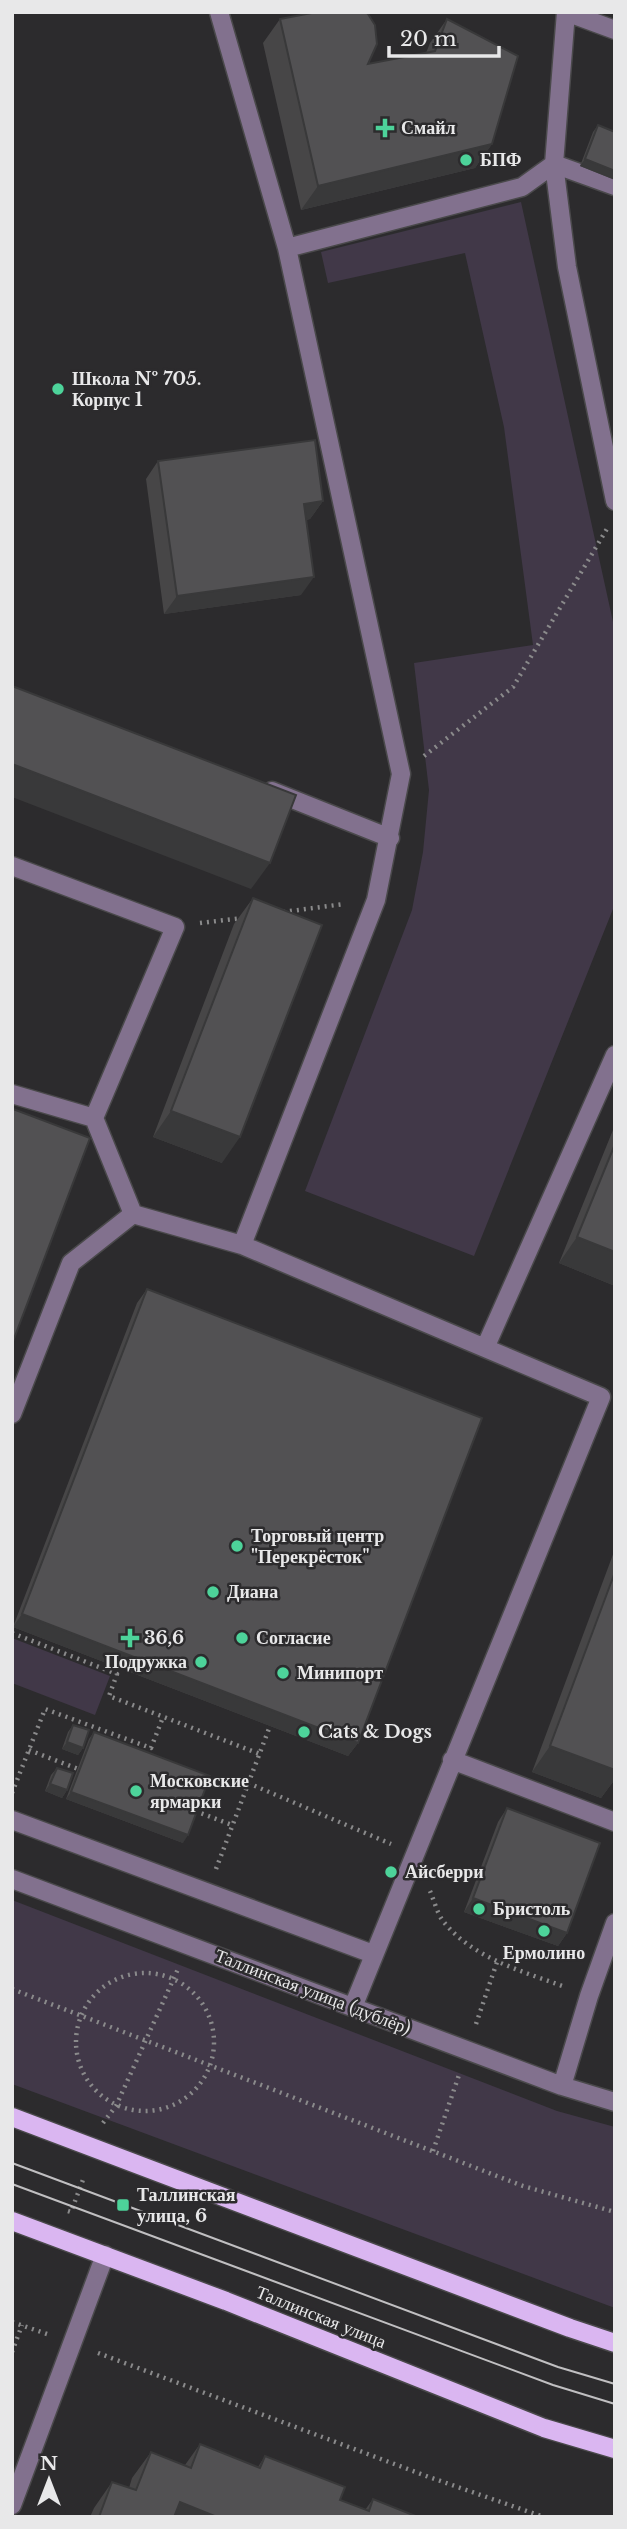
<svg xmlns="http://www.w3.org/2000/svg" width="627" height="2529" viewBox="0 0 627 2529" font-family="'Libre Baskerville',serif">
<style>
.green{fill:#413848}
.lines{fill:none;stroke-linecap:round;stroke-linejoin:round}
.minor-casing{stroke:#4a494b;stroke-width:21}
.major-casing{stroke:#4a494b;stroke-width:21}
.path{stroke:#8a8a8b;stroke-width:4.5;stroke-dasharray:2 5;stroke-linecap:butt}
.minor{stroke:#82718e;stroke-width:18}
.major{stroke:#dab6f1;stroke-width:18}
.tram{stroke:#c0bfc1;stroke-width:2}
.wall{fill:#474647}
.shaded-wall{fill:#39393a}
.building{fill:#525153;stroke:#39393a;stroke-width:2}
.poi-dot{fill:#4dd39a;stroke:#2c2b2d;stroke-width:2.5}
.labels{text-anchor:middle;stroke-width:5;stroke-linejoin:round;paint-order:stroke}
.poi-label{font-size:18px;font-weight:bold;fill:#e8e8e9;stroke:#2c2b2d;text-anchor:start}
.street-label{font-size:18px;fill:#e8e8e9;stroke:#2c2b2d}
</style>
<rect width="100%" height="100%" fill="#2c2b2d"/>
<!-- green -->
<path class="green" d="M521,202L615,631V904L474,1256L305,1191L412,910L423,852L429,790L414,663L533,645L504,427L465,253L328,283L321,252Z
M12,1638L110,1676L95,1715L12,1683Z
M12,1900L557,2111L615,2127V2308L12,2084Z"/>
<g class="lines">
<defs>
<path id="minor" d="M566,12L554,164L567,267L615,501
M566,12L615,30
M287,248L522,187L554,164L615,186
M272,791L390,838
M12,866L175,927L94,1118
M12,1094L94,1118L133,1214
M242,1245L485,1348
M12,1414L71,1263L133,1214L242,1245L376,900L401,774L287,248L219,12
M452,1760L615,1822
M12,1820L373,1954
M12,1879L562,2086L615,2102
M353,2007L601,1397L485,1348L615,1055
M562,2086L589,1996L615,1923
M12,2505L105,2255"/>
<path id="major" d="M12,2117L570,2328L615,2343
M12,2221L226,2301L544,2428L615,2449"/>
</defs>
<!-- minor casing -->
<use href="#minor" class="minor-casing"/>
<!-- major casing -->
<use href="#major" class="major-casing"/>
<!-- path -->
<path class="path" d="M424,756L513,687L608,527
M283,912L344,904
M200,923L243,918
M12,1633L117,1674L109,1696L260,1754
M29,1750L78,1769
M248,1783L391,1844
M12,1793L45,1709L151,1748L163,1717
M195,1811L232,1825
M216,1869L270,1726
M430,1891C434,1900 437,1913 443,1921C472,1958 522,1971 565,1987
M76 2042a69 69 0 1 1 138 0a69 69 0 1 1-138 0Z
M12,1989L523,2186L615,2212
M476,2024L497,1962
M103,2123L116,2106L178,1969
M433,2151L459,2075
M68,2211L71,2212L84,2177
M12,2322L47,2334
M12,2352L22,2325
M98,2353L429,2477L544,2517"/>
<!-- minor -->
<use href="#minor" class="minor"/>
<!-- major -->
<use href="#major" class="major"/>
<!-- tram -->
<path class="tram" d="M12,2163L558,2367L615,2384
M12,2184L553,2385L615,2404"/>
</g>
<!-- wall -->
<path class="wall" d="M280,19L368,64L426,53L430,43L447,19L492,144L475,168L301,210L263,43Z
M598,125L615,132V180L580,166L593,132Z
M158,461L323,501L310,519L306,520L301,595L164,614L146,479Z
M253,898L222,1163L153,1137L234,924Z
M615,1125V1286L559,1263Z
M147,1289L358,1743L348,1756L13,1627L137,1303Z
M615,1549V1779L601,1798L532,1772Z
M73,1725L83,1748L78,1755L62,1749L68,1732Z
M94,1732L183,1843L66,1799L89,1739Z
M57,1768L67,1790L62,1798L45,1791L51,1775Z
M507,1808L567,1933L558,1946L464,1912L498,1822Z
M200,2444L258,2467L265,2456L340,2500L365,2510L373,2499L418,2517H90L94,2508L112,2482L129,2488L132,2478L151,2452L185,2465Z"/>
<!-- shaded-wall -->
<path class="shaded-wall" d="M492,144L475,168L301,210L318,186Z
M585,159L615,171V180L580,166Z
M323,501L310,519L291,522L304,504Z
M314,577L301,595L164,614L177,596Z
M12,764L270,863L251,889L12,797Z
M171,1111L240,1137L222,1163L153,1137Z
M577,1237L615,1252V1286L559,1263Z
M22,1614L358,1743L348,1756L13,1627Z
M67,1742L83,1748L78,1755L62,1749Z
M550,1746L615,1770V1779L601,1798L532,1772Z
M50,1784L67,1790L62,1798L45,1791Z
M71,1792L188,1835L183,1843L66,1799Z
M473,1898L567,1933L558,1946L464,1912Z
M180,2502L217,2517H169Z"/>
<!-- building -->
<path class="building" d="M317,12H365L368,14L375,25L377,44L368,64L435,51L447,19L518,56L492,144L318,186L280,19Z
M598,125L615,132V171L585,159Z
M315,440L323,501L304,504L314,577L177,596L158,461Z
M12,686L296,795L270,863L12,764Z
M253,898L322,925L240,1137L171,1111Z
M13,1109L90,1138L12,1344V1110Z
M615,1144V1252L577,1237Z
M147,1289L482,1418L358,1743L22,1614Z
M615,1572V1770L550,1746Z
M73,1725L89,1730L83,1748L67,1742Z
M94,1732L210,1776L188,1835L71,1792Z
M57,1768L73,1773L67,1790L50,1784Z
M507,1808L600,1843L567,1933L473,1898Z
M200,2444L260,2468L265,2456L345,2487L340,2500L369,2511L373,2499L418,2517H217L180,2502L174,2517H99L112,2482L136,2490L151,2452L191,2468Z"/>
<!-- markers -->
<g class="poi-dot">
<path d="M381.5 117.5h7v7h7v7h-7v7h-7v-7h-7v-7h7z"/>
<circle cx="466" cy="160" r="7"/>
<circle cx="58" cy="389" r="7"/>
<circle cx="237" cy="1546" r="7"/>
<circle cx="213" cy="1592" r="7"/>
<path d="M126.5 1627.5h7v7h7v7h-7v7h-7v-7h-7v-7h7z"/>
<circle cx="242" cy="1638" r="7"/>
<circle cx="201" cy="1662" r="7"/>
<circle cx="283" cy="1673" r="7"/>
<circle cx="304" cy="1732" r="7"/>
<circle cx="136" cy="1791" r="7"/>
<circle cx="391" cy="1872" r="7"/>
<circle cx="479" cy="1909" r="7"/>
<circle cx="544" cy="1931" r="7"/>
<rect x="116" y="2198" width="14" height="14" rx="3.5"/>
</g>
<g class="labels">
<!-- poi labels -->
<g class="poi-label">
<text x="401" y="134">Смайл</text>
<text x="480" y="166">БПФ</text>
<text x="72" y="385">Школа № 705.<tspan x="72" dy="21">Корпус 1</tspan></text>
<text x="251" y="1542">Торговый центр<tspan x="251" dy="21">"Перекрёсток"</tspan></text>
<text x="227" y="1598">Диана</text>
<text x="144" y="1644">36,6</text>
<text x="256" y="1644">Согласие</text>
<text x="187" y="1668" text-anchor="end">Подружка</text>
<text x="297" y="1679">Минипорт</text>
<text x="318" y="1738">Cats &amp; Dogs</text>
<text x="150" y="1787">Московские<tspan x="150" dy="21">ярмарки</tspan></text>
<text x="405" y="1878">Айсберри</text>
<text x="493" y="1915">Бристоль</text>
<text x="544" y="1959" text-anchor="middle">Ермолино</text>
<text x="137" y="2201">Таллинская<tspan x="137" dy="21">улица, 6</tspan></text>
</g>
<!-- street labels -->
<g class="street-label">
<text transform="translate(313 1992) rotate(21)" y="6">Таллинская улица (дублёр)</text>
<text transform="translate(321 2317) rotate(22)" y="6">Таллинская улица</text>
</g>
</g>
<!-- border -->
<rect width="627" height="2529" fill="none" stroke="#e8e8e9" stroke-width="28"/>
<!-- north arrow -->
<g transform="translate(49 2480)" stroke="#2c2b2d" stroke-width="5" paint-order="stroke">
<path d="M0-5L12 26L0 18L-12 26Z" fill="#e8e8e9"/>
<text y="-10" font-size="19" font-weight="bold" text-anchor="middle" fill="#e8e8e9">N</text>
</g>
<!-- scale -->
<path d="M389 46v10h110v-10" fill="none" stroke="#e8e8e9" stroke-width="3.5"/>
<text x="400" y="46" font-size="21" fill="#e8e8e9" stroke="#2c2b2d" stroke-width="5" paint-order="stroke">20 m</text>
</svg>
